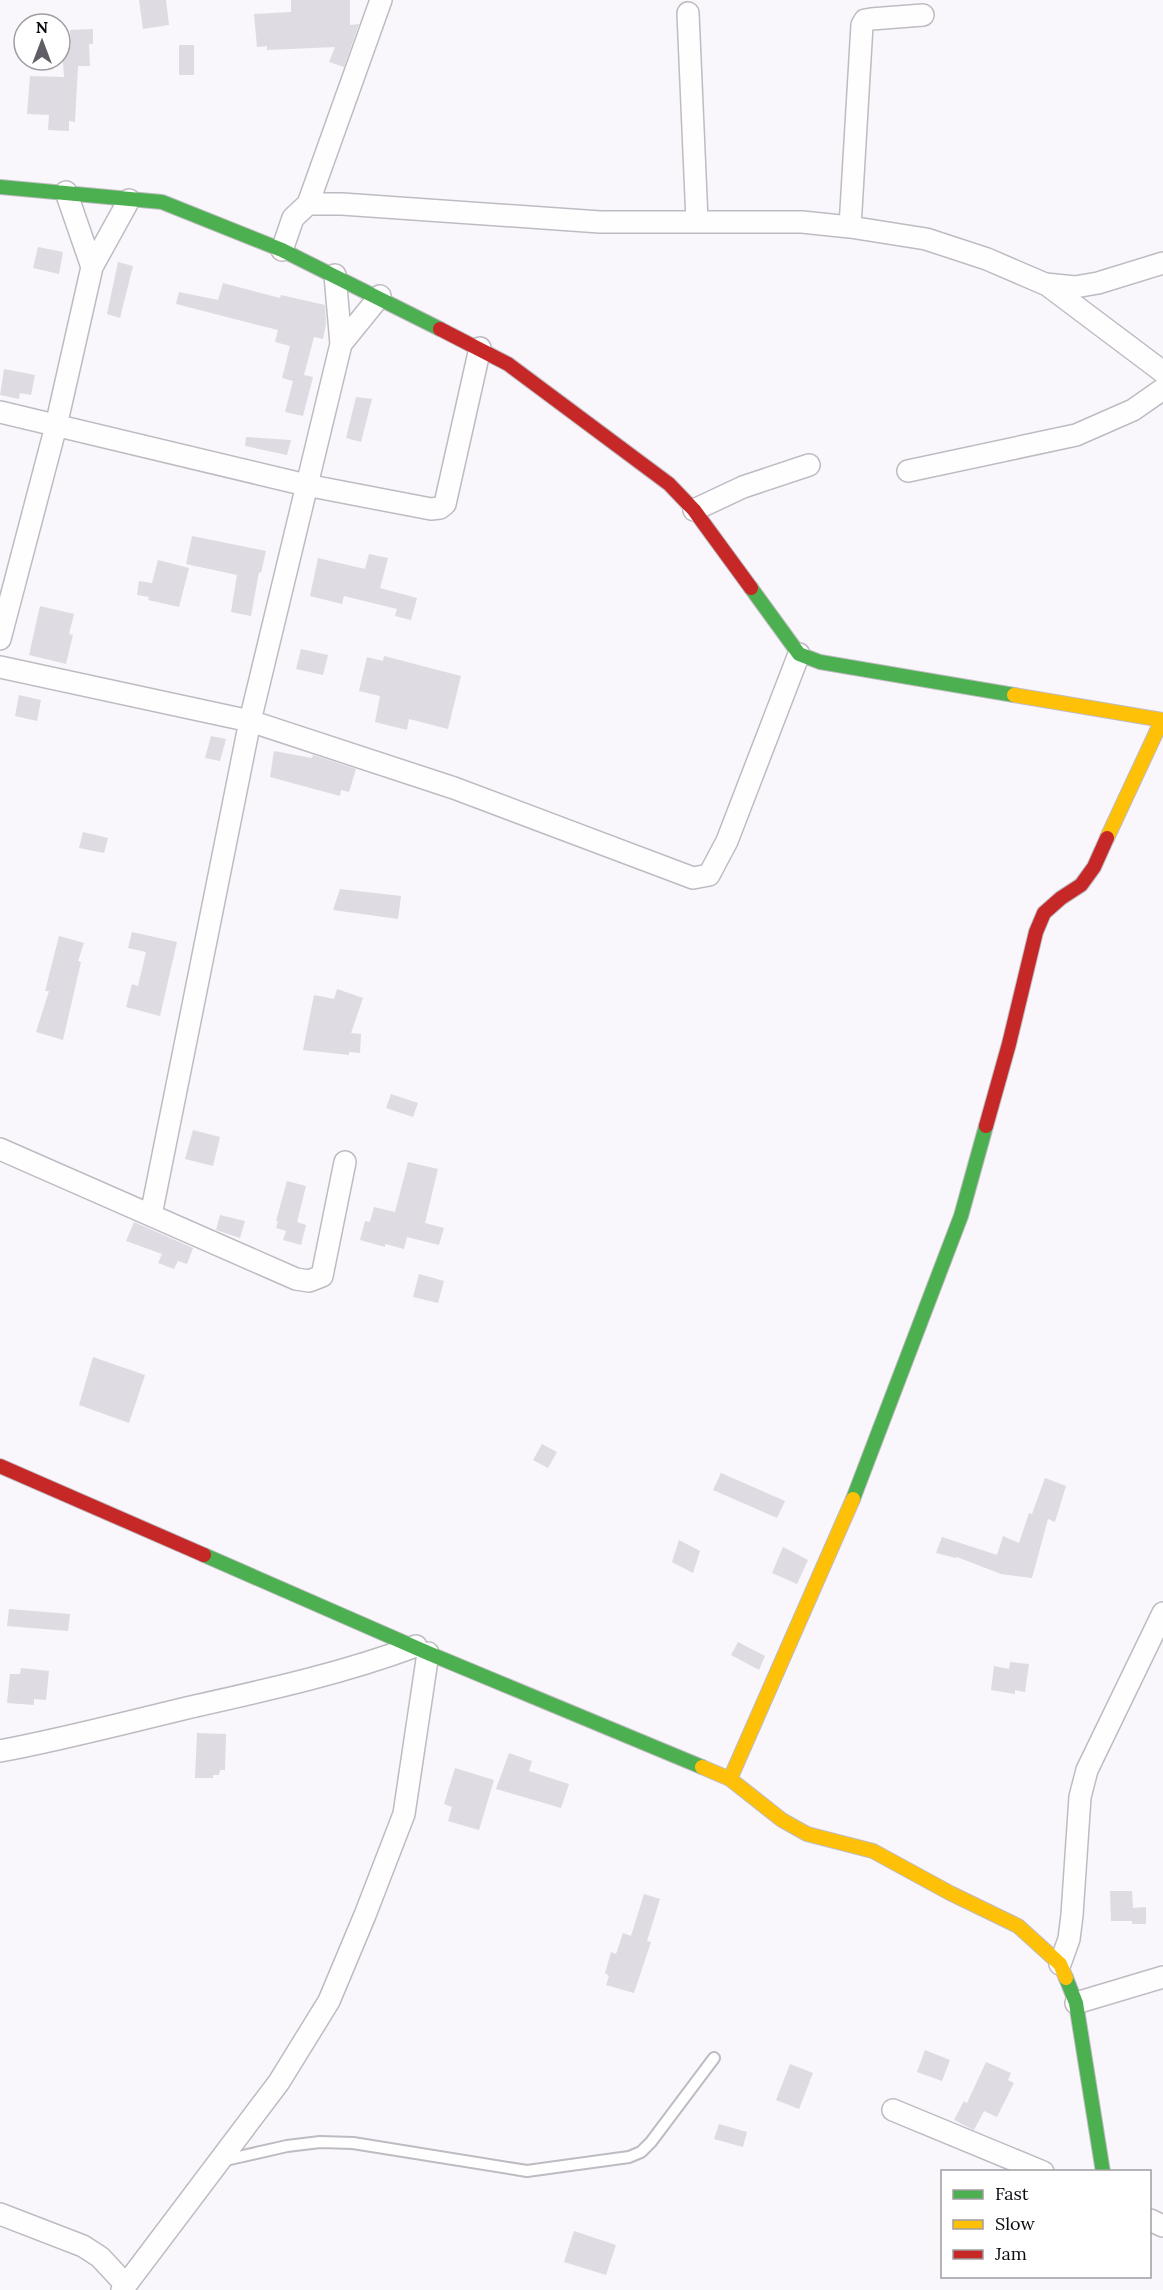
<svg xmlns="http://www.w3.org/2000/svg" width="1163" height="2290" viewBox="0 0 1163 2290" font-family="Lora,serif">
<style>
.building{fill:#dedbe2}
.lines{fill:none;stroke-linecap:round;stroke-linejoin:round}
.lane-casing{stroke:#bebbc2;stroke-width:14}
.street-casing{stroke:#bebbc2;stroke-width:24}
.fast-casing{stroke:#bebbc2;stroke-width:16}
.slow-casing{stroke:#bebbc2;stroke-width:16}
.jam-casing{stroke:#bebbc2;stroke-width:16}
.lane{stroke:#fefeff;stroke-width:10}
.street{stroke:#fefeff;stroke-width:21}
.fast{stroke:#4caf50;stroke-width:14}
.slow{stroke:#ffc107;stroke-width:14}
.jam{stroke:#c62828;stroke-width:14}
</style>
<rect width="100%" height="100%" fill="#f9f6fc"/>
<!-- building -->
<path class="building" d="M139,0H166L169,25L143,29Z
M291,0H350V25L359,24L344,67L329,62L335,47L267,50V46L257,47L254,14L291,12Z
M93,29V44H89L90,66H78L75,122L69,121V131L48,130L49,115L27,114L30,76L64,77L62,48L71,47L70,30Z
M179,45H194V75H179Z
M38,247L63,252L59,274L33,268Z
M118,262L133,266L120,318L107,314Z
M223,283L280,298L281,295L325,305L326,324L323,339L314,337L304,375L313,377L303,416L285,412L293,381L282,378L290,346L275,342L278,330L176,304L179,292L218,300Z
M4,369L35,375L31,395L20,393L19,399L0,395Z
M356,397L372,399L361,442L346,438Z
M246,437L291,440L287,455L245,446Z
M192,536L266,551L261,573L259,572L251,616L231,612L237,575L186,564Z
M369,554L388,558L380,588L417,598L411,620L395,616L397,609L344,596L342,604L310,596L318,558L365,569Z
M158,560L189,568L179,607L148,600L149,597L137,595L139,581L152,583Z
M40,606L74,614L69,634L73,635L66,664L29,655Z
M301,649L328,655L323,675L296,669Z
M384,656L461,676L448,729L409,719L407,730L375,722L380,696L359,691L367,657L383,661Z
M19,695L41,700L37,721L15,716Z
M211,736L226,739L220,761L205,758Z
M274,751L312,758L313,755L356,769L349,792L341,790L340,796L270,777Z
M83,832L108,838L104,853L79,848Z
M340,889L401,896L398,919L333,910Z
M132,932L177,942L160,1016L126,1007L132,984L138,986L146,952L128,948Z
M59,936L84,943L78,961L81,962L63,1040L36,1032L49,991H45Z
M337,989L363,998L351,1033L361,1034L360,1053L349,1052V1055L303,1050L314,995L334,999Z
M391,1094L418,1103L413,1117L386,1108Z
M193,1130L220,1137L213,1166L185,1159Z
M408,1162L438,1169L425,1223L444,1228L439,1245L407,1237L404,1249L385,1244V1247L360,1240L365,1221L370,1222L374,1207L395,1212Z
M287,1181L306,1186L297,1222L306,1225L301,1245L283,1240L286,1231L276,1228L278,1221H276Z
M220,1215L245,1221L240,1238L216,1230Z
M134,1222L193,1248L187,1264L178,1261L174,1269L158,1263L162,1254L126,1241Z
M419,1274L444,1281L438,1303L413,1297Z
M93,1357L145,1375L129,1423L79,1405Z
M542,1444L557,1452L548,1468L533,1460Z
M721,1473L785,1501L777,1518L713,1490Z
M1045,1478L1066,1486L1055,1522L1048,1519L1032,1578L1001,1574L957,1557L956,1558L936,1553L942,1537L997,1555L1003,1536L1019,1543L1029,1513L1032,1514Z
M679,1540L700,1551L693,1573L672,1562Z
M783,1547L808,1560L797,1584L772,1573Z
M9,1609L70,1614L68,1631L7,1626Z
M738,1642L765,1656L759,1670L731,1655Z
M1010,1662L1029,1664L1025,1692L1015,1690V1694L991,1690L994,1666L1009,1669Z
M21,1668L49,1671L46,1700L34,1699V1705L7,1703L10,1674H20Z
M197,1733L226,1734L225,1770H220L219,1775H213V1778H195Z
M509,1753L532,1761L529,1771L569,1784L561,1808L496,1789Z
M455,1768L494,1780L479,1830L448,1821L452,1807L444,1804Z
M1110,1891H1132L1133,1908L1146,1907V1924H1132V1921H1111Z
M644,1894L660,1899L647,1941L651,1942L634,1993L606,1985L609,1976L605,1973L611,1952L616,1954L623,1933L631,1936Z
M925,2050L950,2060L942,2081L917,2072Z
M986,2062L1011,2073L1008,2080L1014,2083L997,2117L984,2111L974,2130L954,2120L964,2101L967,2103Z
M790,2064L813,2073L799,2109L776,2100Z
M719,2124L747,2132L743,2147L714,2139Z
M574,2231L616,2245L606,2275L564,2262Z"/>
<g class="lines">
<defs>
<path id="lane" d="M221,2161L287,2146L320,2142L353,2143L527,2171L629,2157L641,2152L651,2142L714,2058"/>
<path id="street" d="M688,13L697,221
M66,192L92,267
M308,204L381,0
M850,227L862,25L865,20L871,19L923,15
M282,250L293,218L308,204H342L600,222H802L850,227L926,239L987,259L1045,284L1075,287L1098,283L1163,263
M1046,284L1163,372
M341,344L380,296
M0,412L306,485L431,509L440,508L445,504L480,348
M908,471L1076,435L1133,410L1163,389
M694,510L743,487L809,465
M0,639L56,426L92,267L129,200
M0,667L250,721L454,788L693,878L709,875L727,841L799,654
M0,1149L296,1279L309,1281L322,1276L345,1162
M151,1215L250,721L341,344L335,275
M0,1751C64,1739 128,1722 191,1707C267,1690 344,1673 416,1646
M1060,1964L1069,1939L1072,1915L1080,1797L1087,1770L1163,1613
M1076,2003L1163,1977
M893,2110L1043,2172
M0,2214L83,2246L100,2257L126,2285
M1150,2220L1163,2226
M122,2290L279,2082L329,2001L365,1915L404,1814L428,1653"/>
<path id="fast" d="M0,187L162,202L282,250L440,329
M751,588L799,654L820,662L1014,695
M853,1499L961,1216L986,1126
M204,1555L428,1653L702,1767
M1066,1978L1076,2003L1103,2172"/>
<path id="slow" d="M1014,695L1163,720
M1107,838L1162,720
M702,1767L730,1779L782,1820L807,1834L873,1851L950,1893L1018,1926L1060,1964L1066,1978
M730,1779L853,1499"/>
<path id="jam" d="M440,329L508,364L669,484L694,510L751,588
M986,1126L1009,1044L1036,932L1044,913L1061,898L1081,885L1094,867L1107,838
M0,1466L204,1555"/>
</defs>
<!-- lane casing -->
<use href="#lane" class="lane-casing"/>
<!-- street casing -->
<use href="#street" class="street-casing"/>
<!-- fast casing -->
<use href="#fast" class="fast-casing"/>
<!-- slow casing -->
<use href="#slow" class="slow-casing"/>
<!-- jam casing -->
<use href="#jam" class="jam-casing"/>
<!-- lane -->
<use href="#lane" class="lane"/>
<!-- street -->
<use href="#street" class="street"/>
<!-- fast -->
<use href="#fast" class="fast"/>
<!-- slow -->
<use href="#slow" class="slow"/>
<!-- jam -->
<use href="#jam" class="jam"/>
</g>
<!-- legend -->
<rect x="941" y="2170" width="210" height="108" fill="#ffffff" stroke="#9f9da0" stroke-width="1.5"/>
<rect x="953" y="2190" width="30" height="9" fill="#4caf50" stroke="#9f9da0" stroke-width="1.5"/>
<text x="995" y="2200" font-size="18" fill="#0e0a12">Fast</text>
<rect x="953" y="2220" width="30" height="9" fill="#ffc107" stroke="#9f9da0" stroke-width="1.5"/>
<text x="995" y="2230" font-size="18" fill="#0e0a12">Slow</text>
<rect x="953" y="2250" width="30" height="9" fill="#c62828" stroke="#9f9da0" stroke-width="1.5"/>
<text x="995" y="2260" font-size="18" fill="#0e0a12">Jam</text>
<!-- north arrow -->
<g transform="translate(42 42)"><circle r="28" fill="#ffffff" stroke="#9f9da0" stroke-width="1.5"/>
<path d="M0-4.5L10 22L0 15L-10 22Z" fill="#605d64"/>
<text y="-9" font-size="16" font-weight="bold" text-anchor="middle" fill="#0e0a12">N</text>
</g>
</svg>
